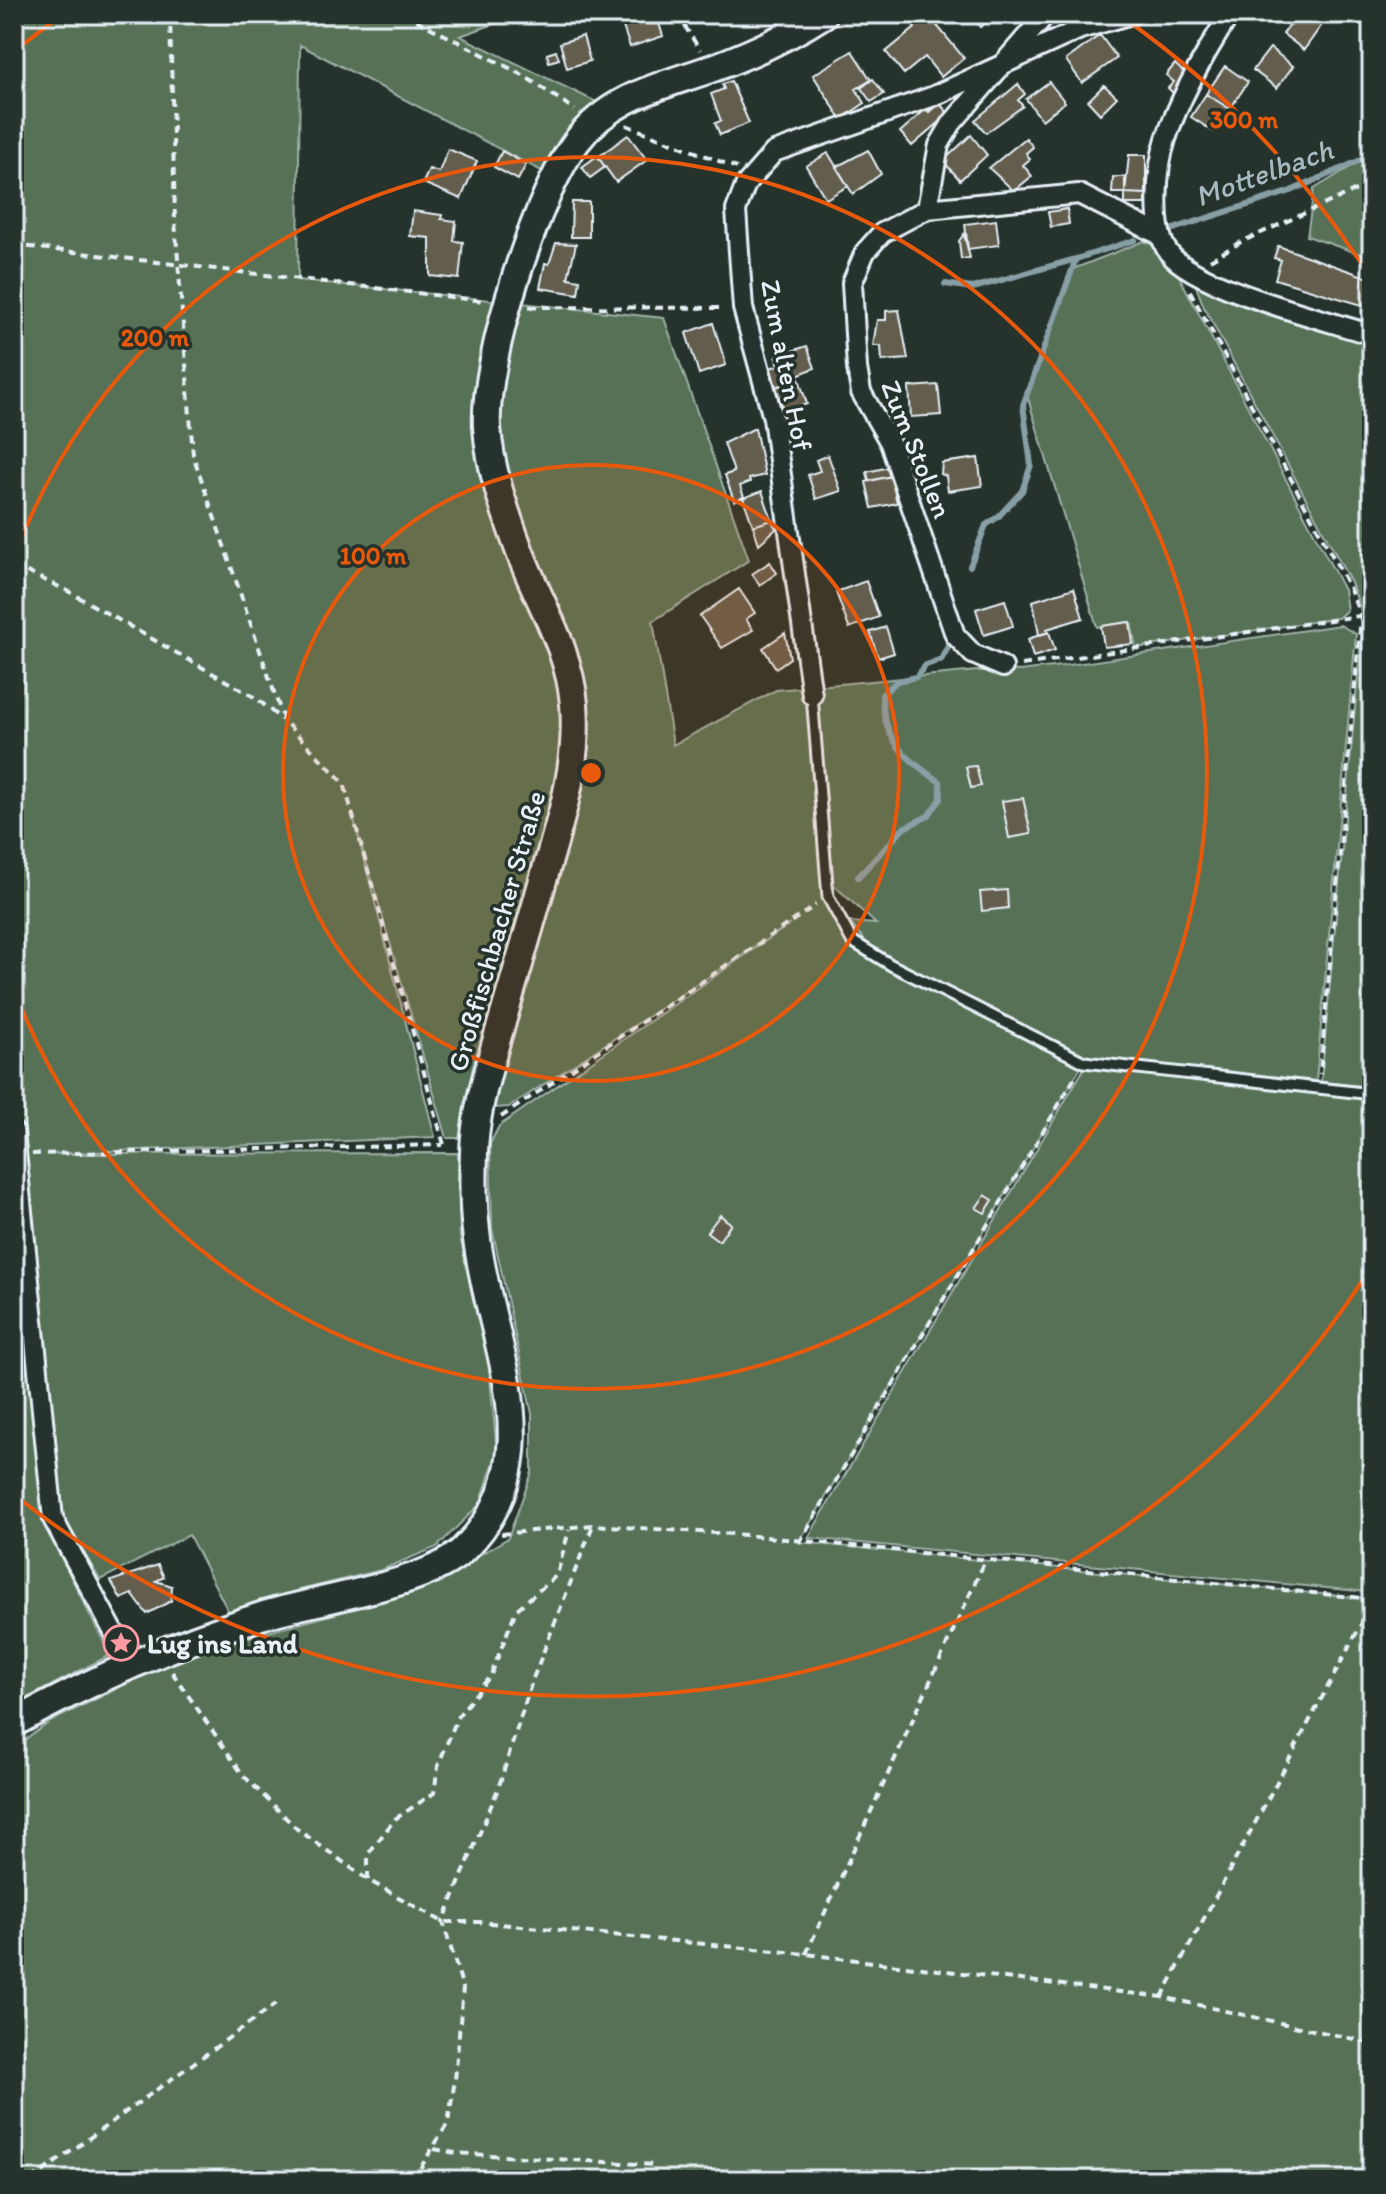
<svg xmlns="http://www.w3.org/2000/svg" width="1386" height="2194" viewBox="0 0 1386 2194" font-family="Itim,sans-serif">
<style>
.green{fill:#567157;stroke:#9fb1a8;stroke-width:2}
.lines{fill:none;stroke-linecap:round;stroke-linejoin:round}
.stream{stroke:#889fa6;stroke-width:6}
.building{fill:#645d4d;stroke:#e8f1f8;stroke-width:2}
.service-casing{stroke:#e8f1f8;stroke-width:15}
.minor-casing{stroke:#e8f1f8;stroke-width:24}
.secondary-casing{stroke:#e8f1f8;stroke-width:32}
.path{stroke:#e8f1f8;stroke-width:4;stroke-dasharray:8 6;stroke-linecap:butt}
.service{stroke:#26332d;stroke-width:9}
.minor{stroke:#26332d;stroke-width:18}
.secondary{stroke:#26332d;stroke-width:26}
.ring{fill:none;stroke:#e8590c;stroke-width:4}
.labels{text-anchor:middle;stroke-width:7;stroke-linejoin:round;paint-order:stroke}
.street-label{font-size:28px;fill:#e8f1f8;stroke:#26332d}
.poi-label{font-size:28px;font-weight:bold;fill:#e8f1f8;stroke:#26332d;text-anchor:start}
.water-label{font-size:30px;font-style:italic;fill:#a8bac1;stroke:#26332d}
.centre{fill:#e8590c;stroke:#26332d;stroke-width:4}
.ring-label{font-size:24px;text-anchor:middle;font-weight:bold;fill:#e8590c;stroke:#26332d;stroke-width:7;stroke-linejoin:round;paint-order:stroke}
</style>
<rect width="100%" height="100%" fill="#26332d"/>
<filter id="ink" filterUnits="userSpaceOnUse"><feTurbulence type="fractalNoise" baseFrequency=".0125" numOctaves="2"/><feDisplacementMap in="SourceGraphic" scale="16" xChannelSelector="R" yChannelSelector="G"/><feConvolveMatrix kernelMatrix="1 2 1 2 8 2 1 2 1" color-interpolation-filters="sRGB"/></filter>
<g filter="url(#ink)">
<!-- green -->
<path class="green" d="M14,14H523L460,36L609,108L555,178L300,45L298,280L664,318L749,560L653,621L673,745L776,690L998,669L1019,671L1062,666L1340,625L1356,634L1316,1081L1109,1061L1085,1055L873,950L849,922L876,924L827,879L828,897L852,941L1084,1062L799,1542L1372,1599V2180H14V1747L50,1722L154,1670L220,1645L416,1592L508,1538L532,1472V1414L492,1228L490,1144L499,1126L790,924L509,1107L495,1108L484,1084L467,1102L462,1138H447L354,820L435,1137L50,1154L458,1153L460,1237L487,1347L497,1452L480,1504L437,1547L381,1570L272,1597L229,1613L189,1535L100,1580L65,1521L42,1401L22,1244L44,1523L110,1655L14,1705Z
M1372,154V258L1307,236L1314,189Z
M1144,241L1157,247L1179,276L1344,590L1347,610L1338,618L1136,648L1131,622L1097,627L1027,395L1073,269Z
M1196,286L1372,342V610L1362,613L1351,583L1204,307Z
M1372,616V1087L1321,1082L1363,619Z
M1085,1067L1372,1094V1589L1368,1592L808,1538Z"/>
<g class="lines">
<!-- stream -->
<path class="stream" d="M1170,230L1291,191L1372,155
M945,284L973,288L1076,259
M970,566L986,525L998,517L1022,491L1031,465L1023,405L1076,259L1135,240
M858,877L904,828L928,816L941,799L940,782C904,757 883,741 882,695L897,681L916,677L926,665L941,660L949,646"/>
</g>
<!-- building -->
<path class="building" d="M642,14H656L663,36L630,47L621,21Z
M940,14L934,22L964,58L941,77L925,57L904,74L886,52L915,28L905,15Z
M970,14H997L980,27Z
M1298,14H1305L1321,26L1304,50L1283,34Z
M1100,35L1117,58L1082,83L1066,60Z
M583,36L590,61L567,68L560,43Z
M1270,48L1293,66L1277,88L1253,70Z
M556,51L559,59L549,62L547,54Z
M852,51L871,80L856,89L865,103L841,119L813,75Z
M1175,64L1190,78L1175,95L1168,88L1174,82L1166,75Z
M1225,66L1248,82L1230,109L1206,94Z
M873,79L884,94L871,102L861,88Z
M731,81L749,123L720,135L715,123L721,121L711,94L724,89L722,84Z
M1049,82L1065,102L1042,120L1026,99Z
M1018,84L1025,94L1018,100L1023,106L986,133L975,120Z
M1104,85L1117,97L1100,114L1088,101Z
M1206,94L1230,109L1214,132L1191,117Z
M939,103L949,114L912,146L900,132L926,109L929,112Z
M628,135L647,160L616,182L598,157Z
M971,135L987,155L960,180L943,161Z
M1026,138L1033,147L1026,153L1030,159L1023,165L1032,176L1014,191L989,168Z
M448,149L477,161L461,199L423,183L429,169L439,172Z
M868,150L881,174L853,194L836,167Z
M502,151L526,165L518,180L494,167Z
M828,153L848,186L826,199L806,166Z
M1129,155H1146V194L1125,193Z
M597,156L605,167L590,178L582,167Z
M1113,177H1125V193H1112Z
M1125,193L1146,194V204H1125Z
M572,202H589V237H571Z
M1067,209L1069,224L1051,227L1048,212Z
M413,211L442,215L441,219L456,221L454,241L463,242L459,279L430,276V238L410,236Z
M996,220L999,245L968,249L965,224Z
M964,234L970,258L961,259L959,241Z
M556,243L576,244L568,278L580,280L578,294L540,288L545,263L549,264Z
M1278,246L1372,279V308L1275,279L1281,260L1274,258Z
M899,310L908,359L882,361L881,346H873L877,320H886V311Z
M713,323L726,365L699,374L686,333Z
M807,346L815,368L797,375L789,352Z
M789,352L792,361L779,365L776,357Z
M792,361L799,379L776,387L770,368Z
M799,379L807,404L784,411L776,387Z
M938,385L941,415L911,417L909,387Z
M755,428L765,475L749,479L750,482L740,486L744,497L734,501L725,475L734,472L724,443Z
M828,455L841,491L816,499L808,475L820,471L816,460Z
M978,458L982,486L948,491L946,476L941,474L942,463Z
M889,467L891,476L869,481L867,472Z
M891,476L897,503L872,508L866,482Z
M762,491L772,520L753,526L743,498Z
M772,520L776,529L759,544L753,526Z
M770,562L777,573L760,585L752,574Z
M866,581L879,617L849,628L836,592Z
M1074,588L1083,618L1047,629L1048,632L1039,635L1033,601Z
M739,589L755,613L746,619L753,630L722,648L700,616Z
M1005,600L1013,626L984,635L976,609Z
M1130,622L1133,644L1104,647L1101,626Z
M886,627L894,653L878,658L870,632Z
M1049,632L1055,650L1033,657L1028,639Z
M785,633L790,658L776,668L763,648Z
M976,766L981,786L971,788L966,767Z
M1023,798L1031,834L1009,838L1002,801Z
M1007,890L1008,908L982,911L980,892Z
M985,1195L993,1200L985,1213L976,1208Z
M720,1215L731,1224L719,1241L707,1232Z
M158,1565L164,1577L156,1581L172,1586L171,1601L147,1614L132,1594L121,1599L111,1581Z"/>
<g class="lines">
<defs>
<path id="service" d="M812,695L828,897L852,941L891,965L1084,1062L1372,1094"/>
<path id="minor" d="M1046,14L952,123L939,145L927,209L1079,194L1160,235
M1230,14C1207,50 1179,99 1166,139C1157,166 1151,230 1169,253C1196,288 1327,320 1372,335
M927,209L882,233L865,252L852,283L857,368L861,392L890,443L955,635L973,654L1003,667
M812,695L773,418L743,308L736,210L746,184L774,152L934,96L1080,29L1132,14
M14,1132L53,1519L131,1664"/>
<path id="secondary" d="M14,1723C93,1679 175,1644 261,1616C314,1599 426,1586 463,1550C558,1458 487,1340 476,1231C473,1206 473,1178 474,1152C475,1115 486,1078 496,1042C512,988 528,934 543,880C560,822 579,766 574,704C569,646 537,600 518,547C504,508 490,469 487,427C483,360 536,195 577,141C611,96 662,86 713,68C751,54 790,36 824,14"/>
</defs>
<!-- service casing -->
<use href="#service" class="service-casing"/>
<!-- minor casing -->
<use href="#minor" class="minor-casing"/>
<!-- secondary casing -->
<use href="#secondary" class="secondary-casing"/>
<!-- path -->
<path class="path" d="M170,14L175,221L193,455L284,721L344,783L444,1145
M404,14L523,75L575,110
M677,14L700,50
M626,125L737,168
M14,245L484,301
M1210,260L1241,242L1372,183
M1190,291L1349,587L1361,617L1320,1074
M529,307L724,308
M14,566L66,590L256,698L282,720
M1022,665L1372,614
M501,1117L816,905
M32,1154L443,1145
M501,1534L593,1525L746,1535L1372,1599
M799,1543L1077,1074
M172,1672L243,1775L297,1829L368,1880L443,1922H480L806,1954L1162,1997L1372,2043
M368,1880V1854L395,1819L434,1793L438,1766L458,1716L491,1675L516,1610L557,1575L569,1530
M806,1954L985,1561
M1162,1997L1372,1604
M434,2149L455,2153L655,2165
M31,2180L276,2004
M413,2180L448,2123L455,2080L463,1988L443,1922L498,1789L532,1681L593,1525"/>
<!-- service -->
<use href="#service" class="service"/>
<!-- minor -->
<use href="#minor" class="minor"/>
<!-- secondary -->
<use href="#secondary" class="secondary"/>
</g>
</g>
<!-- distance rings -->
<circle cx="591" cy="773" r="308" fill="#e8590c" fill-opacity=".12"/>
<g class="ring">
<circle cx="591" cy="773" r="308"/>
<path d="M14 557A616 616 0 1 1 14 989"/>
<path d="M1370 1269A924 924 0 0 1 16 1496M16 50A924 924 0 0 1 61 16M1121 16A924 924 0 0 1 1370 277"/>
</g>
<!-- icons -->
<defs>
<symbol id="sight-ring" viewBox="-11 -11 22 22"><circle r="9.5" fill="#26332d" stroke="#ff9aa2" stroke-width="1.5"/><path d="M0-6L1.8-2.2L6-1.7L2.9 1.2L3.7 5.4L0 3.3L-3.7 5.4L-2.9 1.2L-6-1.7L-1.8-2.2Z" fill="#ff9aa2"/></symbol>
</defs>
<g fill-rule="evenodd">
<use href="#sight-ring" x="101" y="1623" width="40" height="40"/>
</g>
<g class="labels">
<!-- street labels -->
<g class="street-label">
<text transform="translate(787 365) rotate(79)" y="10">Zum alten Hof</text>
<text transform="translate(917 449) rotate(68)" y="10">Zum Stollen</text>
<text transform="translate(496 931) rotate(-74)" y="10">Großfischbacher Straße</text>
</g>
<!-- poi labels -->
<g class="poi-label">
<text x="147" y="1653">Lug ins Land</text>
</g>
<!-- water labels -->
<g class="water-label">
<text transform="translate(1264 173) rotate(-20)" y="10">Mottelbach</text>
</g>
</g>
<circle cx="591" cy="773" r="12" class="centre"/>
<g class="ring-label">
<text x="1244" y="128">300 m</text>
<text x="155" y="346">200 m</text>
<text x="373" y="564">100 m</text>
</g>
<!-- margin -->
<rect width="1386" height="2194" fill="none" stroke="#26332d" stroke-width="48"/>
<rect x="24" y="24" width="1338" height="2146" fill="none" stroke="#e8f1f8" stroke-width="3" filter="url(#ink)"/>
</svg>
